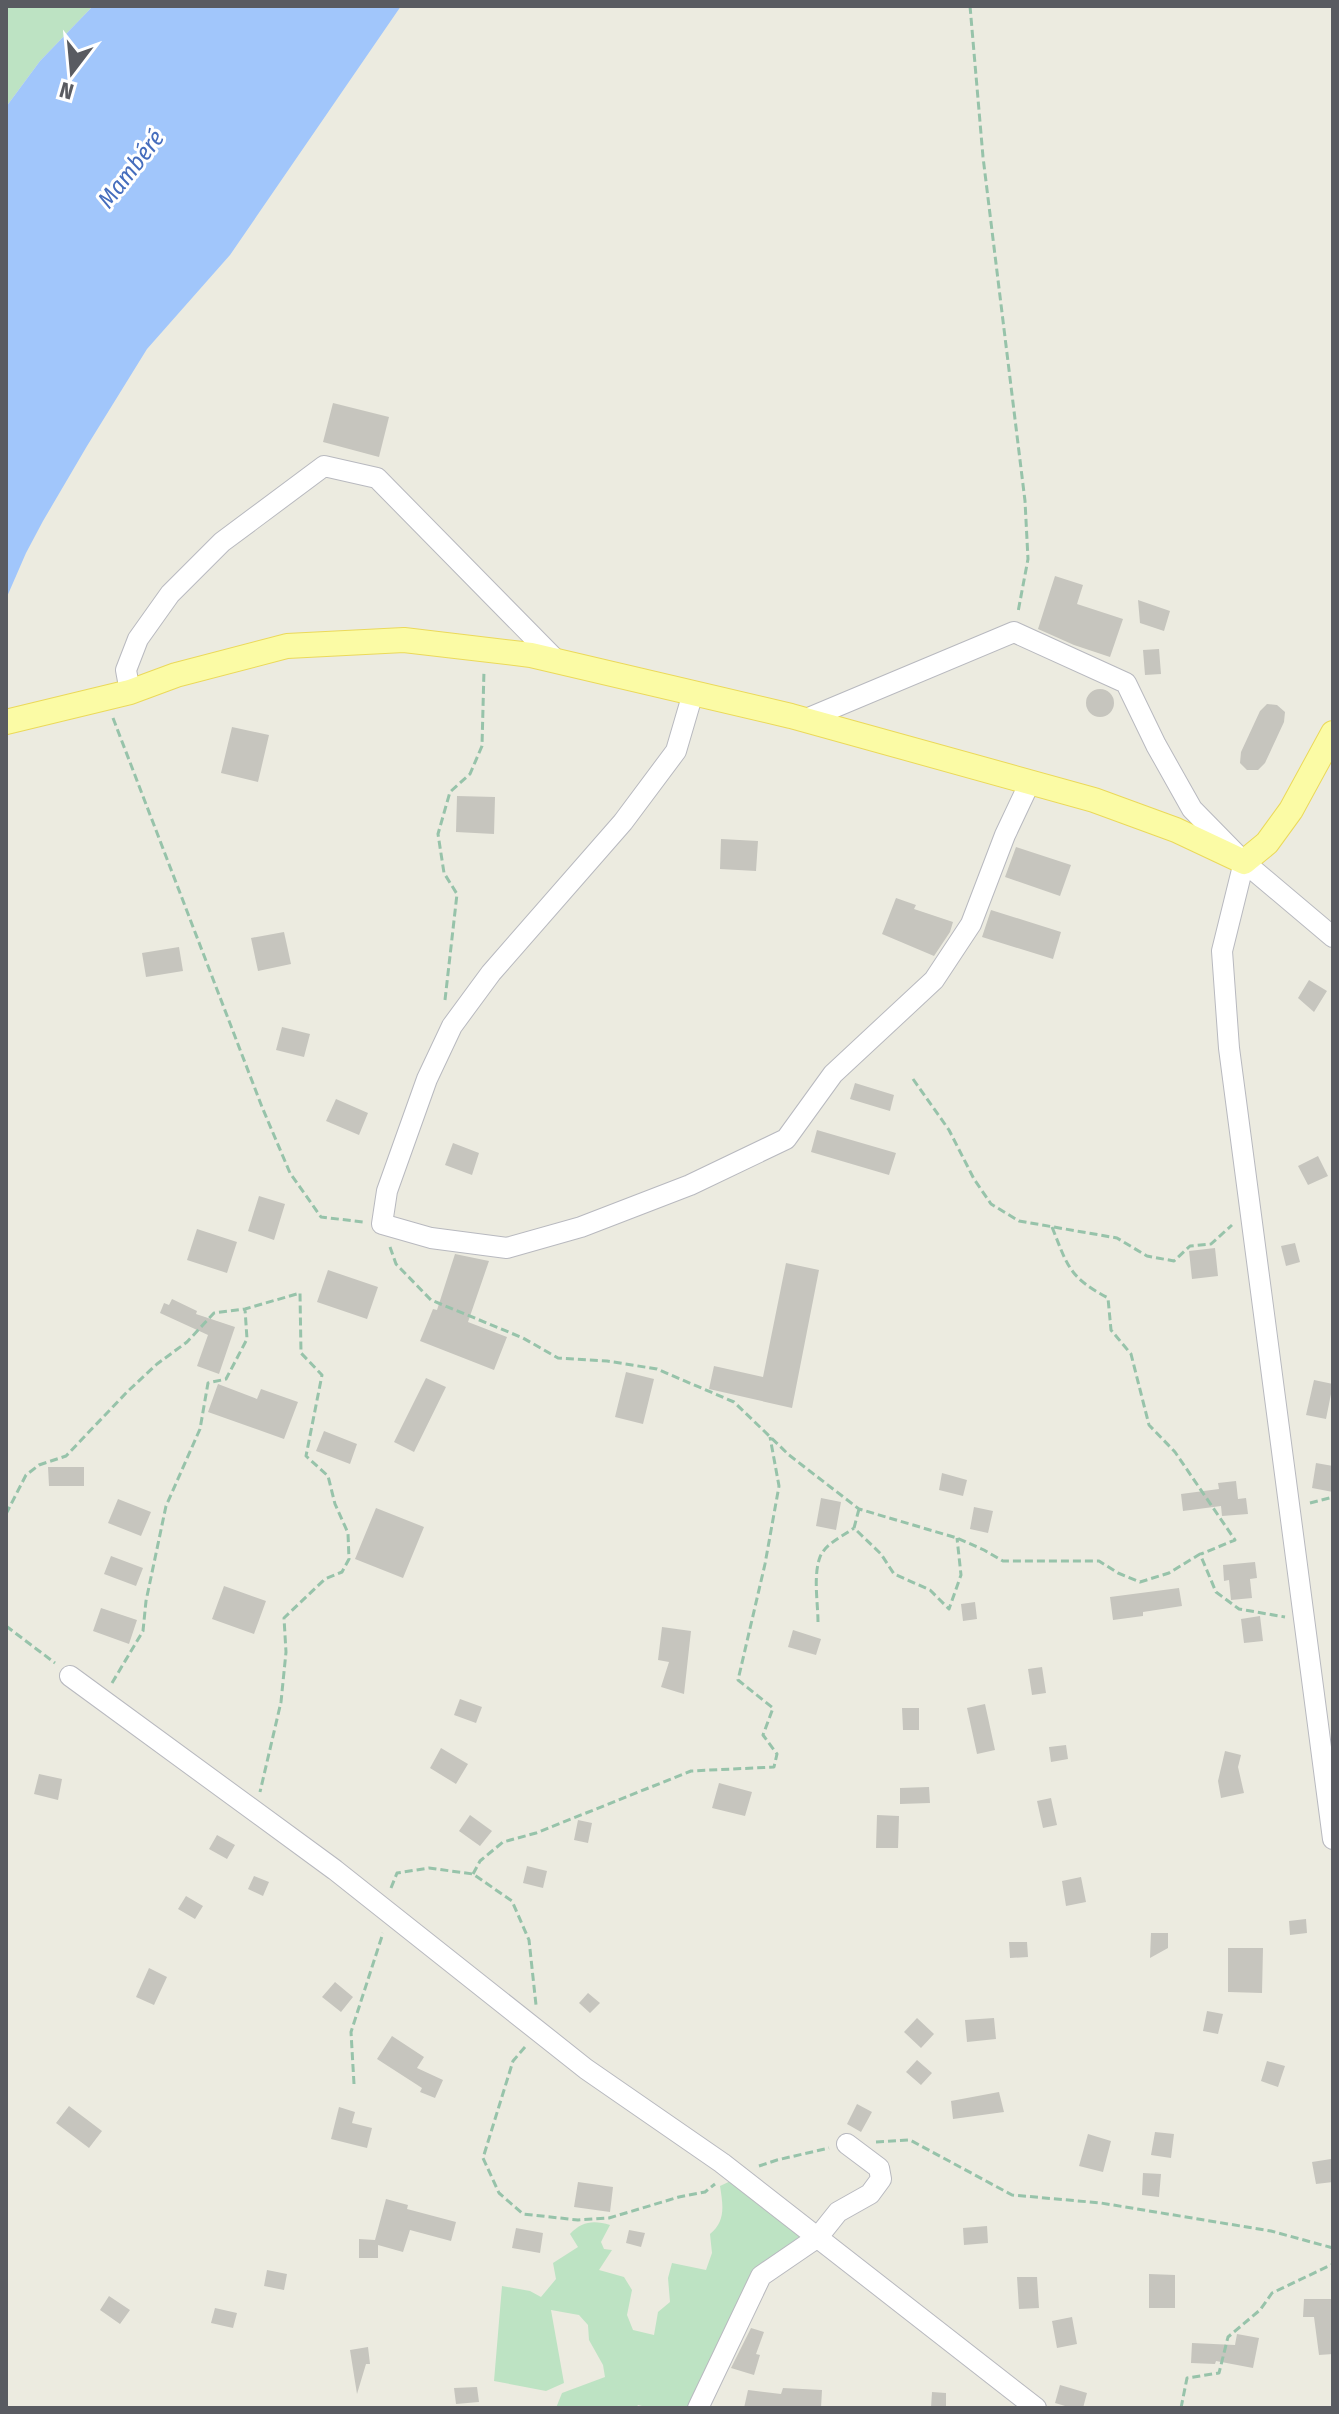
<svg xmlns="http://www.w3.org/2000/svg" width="1339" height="2414" viewBox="0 0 1339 2414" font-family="'Fira Sans Condensed',sans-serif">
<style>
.green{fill:#bde3c3}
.water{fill:#a1c6fb}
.building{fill:#c6c5be}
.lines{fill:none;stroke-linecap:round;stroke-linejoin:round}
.minor-casing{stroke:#b8b9bf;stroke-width:22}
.major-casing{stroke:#ebd95a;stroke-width:26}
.path{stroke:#97c3aa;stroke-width:3;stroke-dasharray:8 4;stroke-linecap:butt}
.minor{stroke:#fff;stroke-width:20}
.major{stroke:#fbfba5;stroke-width:24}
.labels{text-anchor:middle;stroke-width:6;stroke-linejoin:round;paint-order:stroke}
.water-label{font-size:24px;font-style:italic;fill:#456dbd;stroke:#fff}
</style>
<rect width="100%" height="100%" fill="#ecebe0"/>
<!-- green -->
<path class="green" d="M6,6H93L40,61L6,107Z
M737,2178L809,2237L779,2260L694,2408H650L638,2405L636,2408H556L562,2393L605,2377L603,2365L589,2340L588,2325L579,2315L551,2310L564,2383L546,2391L494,2381L502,2286L530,2291L541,2297L556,2279L553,2263L578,2247L570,2234C582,2221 594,2220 610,2225L601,2242L604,2249L612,2250L599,2270L624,2277L632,2290L627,2315L633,2330L654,2335L658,2312L670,2302L668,2278L672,2263L706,2270L712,2253L710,2234C726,2221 723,2205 720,2186Z"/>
<!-- water -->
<path class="water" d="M93,6H401L230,255L147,349L87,446L43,521L26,553L6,599V107L40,61Z"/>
<!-- building -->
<path class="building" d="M333,403L389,417L379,457L323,442Z
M1055,576L1083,585L1077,604L1123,619L1110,657L1074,645L1038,629Z
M1138,600L1170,611L1164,631L1140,623Z
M1159,649L1161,674L1145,675L1143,650Z
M1086 703a14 14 0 1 1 28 0a14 14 0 1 1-28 0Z
M1267,704L1277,705L1285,712L1284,722L1265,763L1258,770H1247L1240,763L1241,752L1260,711Z
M232,727L269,735L258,782L221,773Z
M457,796L495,797L494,834L456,832Z
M721,839L758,841L756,871L720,869Z
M1016,847L1071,865L1060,896L1005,877Z
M896,898L916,905L914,909L953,922L950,932L934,956L882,934Z
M991,910L1061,932L1053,959L982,937Z
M284,932L291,964L258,971L251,938Z
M179,947L183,971L146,977L142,953Z
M1309,980L1327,991L1314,1012L1298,998Z
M282,1027L310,1034L304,1057L276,1050Z
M855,1083L894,1095L890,1111L850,1099Z
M336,1099L368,1113L359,1135L326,1121Z
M817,1130L896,1153L889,1175L811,1152Z
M453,1143L479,1153L472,1175L445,1165Z
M1318,1156L1328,1176L1308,1185L1298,1166Z
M259,1196L285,1204L274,1240L248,1231Z
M197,1229L237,1242L227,1273L187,1260Z
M1295,1243L1300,1262L1286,1266L1281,1246Z
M1215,1248L1218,1276L1192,1279L1189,1251Z
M455,1254L489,1261L468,1322L507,1337L494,1370L420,1341L433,1309L437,1310Z
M786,1263L819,1270L792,1408L709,1389L714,1366L763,1377Z
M328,1270L378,1287L367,1319L317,1302Z
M172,1299L197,1311L196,1314L235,1327L219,1374L197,1366L208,1335L160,1313L164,1303L169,1305Z
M626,1372L654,1379L643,1424L615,1417Z
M426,1378L446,1387L414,1452L394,1442Z
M1314,1380L1333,1384L1326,1419L1306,1415Z
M218,1384L257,1399L261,1389L298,1402L284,1439L208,1412Z
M324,1431L357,1444L350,1464L316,1451Z
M1316,1463L1333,1466V1492L1312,1488Z
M48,1467H84V1486H49Z
M942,1473L967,1480L963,1496L939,1490Z
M1236,1481L1238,1499L1246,1498L1248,1514L1222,1516L1221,1506L1183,1511L1181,1494L1219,1489L1218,1483Z
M821,1498L841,1502L836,1530L816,1526Z
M118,1499L151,1512L141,1536L108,1523Z
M974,1507L993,1511L988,1533L970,1529Z
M376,1508L424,1527L403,1578L355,1559Z
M111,1556L143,1568L136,1586L104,1574Z
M1255,1562L1257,1578L1250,1579L1252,1598L1231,1600L1229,1580L1224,1581L1223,1565Z
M224,1586L266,1601L254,1634L212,1619Z
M1179,1588L1182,1606L1143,1612V1616L1113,1620L1110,1597Z
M975,1602L977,1619L963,1621L961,1604Z
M101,1608L137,1620L129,1644L93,1631Z
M1260,1616L1263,1641L1244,1643L1241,1619Z
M662,1627L691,1631L684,1694L661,1687L669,1662L658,1660Z
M793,1630L821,1639L816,1655L788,1647Z
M1042,1667L1046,1693L1032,1695L1028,1669Z
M460,1699L482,1707L476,1723L454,1715Z
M985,1704L995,1750L977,1754L967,1708Z
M902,1708H919V1730H903Z
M1066,1745L1068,1759L1051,1762L1049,1747Z
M441,1748L468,1764L456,1784L430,1768Z
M1225,1751L1241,1755L1238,1767L1244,1793L1221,1798L1218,1781Z
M39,1774L62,1779L58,1800L34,1794Z
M719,1783L752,1792L745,1816L712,1808Z
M929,1787L930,1803L900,1804V1788Z
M1051,1798L1057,1825L1043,1828L1037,1801Z
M470,1815L492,1831L480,1846L459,1831Z
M877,1815L899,1816L898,1848H876Z
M578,1820L592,1823L588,1843L574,1840Z
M217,1835L235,1845L227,1859L209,1849Z
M527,1866L547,1871L543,1888L523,1883Z
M254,1876L269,1882L263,1896L248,1889Z
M1081,1877L1086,1902L1066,1906L1062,1881Z
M186,1896L203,1906L195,1919L178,1909Z
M1306,1919L1307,1933L1290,1935L1289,1921Z
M1151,1933H1168V1948L1150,1958Z
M1009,1942H1027L1028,1957L1010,1958Z
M1228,1948H1263L1262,1993L1228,1992Z
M149,1968L167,1977L154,2005L136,1997Z
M335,1982L353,1997L341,2012L322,1997Z
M588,1993L600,2003L590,2013L579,2003Z
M1207,2011L1223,2014L1218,2034L1203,2031Z
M917,2018L934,2034L921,2048L904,2032Z
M994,2018L996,2039L967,2042L965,2020Z
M392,2036L424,2057L417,2068L443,2080L435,2098L420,2092L422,2088L377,2059Z
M917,2060L932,2073L921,2085L906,2072Z
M1267,2061L1285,2066L1278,2087L1261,2081Z
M999,2092L1004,2112L953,2119L951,2101Z
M857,2104L872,2112L861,2132L847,2124Z
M69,2106L102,2131L89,2148L56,2123Z
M339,2107L355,2112L352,2123L372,2128L367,2148L331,2139Z
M1155,2132L1174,2134L1171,2158L1151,2155Z
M1088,2134L1111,2141L1103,2172L1079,2166Z
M1331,2159L1333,2182L1316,2184L1312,2162Z
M1143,2173L1161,2174L1159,2197L1142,2195Z
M578,2182L613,2187L610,2212L574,2207Z
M386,2199L408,2205L407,2209L456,2222L451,2241L410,2230L403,2252L378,2245V2258H359V2239L375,2240Z
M987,2226L988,2243L964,2245L963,2228Z
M516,2228L543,2233L540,2253L512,2248Z
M629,2230L645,2233L641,2247L626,2243Z
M267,2270L287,2274L284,2290L264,2286Z
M1149,2274L1175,2275V2308H1149Z
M1017,2277H1037L1039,2308L1019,2309Z
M109,2296L130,2310L120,2324L100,2310Z
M1304,2299H1331L1333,2354L1319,2355L1314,2317H1303Z
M215,2308L237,2313L233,2328L211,2323Z
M1072,2317L1077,2344L1057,2348L1052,2321Z
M751,2328L764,2332L756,2354L760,2355L754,2375L731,2368Z
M1237,2334L1259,2338L1253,2368L1216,2361L1215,2364L1191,2363L1192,2343L1235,2345Z
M368,2347L370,2364H366L357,2394L350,2350Z
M1060,2385L1087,2393L1083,2408H1072L1055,2403Z
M477,2387L479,2402L456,2404L454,2388Z
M783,2388L822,2390L821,2408H744L748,2390L781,2394Z
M932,2392L946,2393V2408H931Z"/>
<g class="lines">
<defs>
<path id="minor" d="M130,692L126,670L138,639L170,594L222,542L324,466L377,478L558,662
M693,693L676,751L623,822L491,973L452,1026L427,1079L387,1191L382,1224L431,1238L507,1248L581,1227L690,1185L786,1139L833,1074L934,980L971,924L1005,835L1030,782
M804,720L1014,632L1126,683L1156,745L1192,809L1244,862L1333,937
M1244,862L1222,951L1229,1048L1333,1839
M70,1676L335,1870L586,2069L722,2163L1036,2408
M698,2408L761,2276L818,2237L838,2212L870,2194L881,2179L879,2168L847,2144"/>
<path id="major" d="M6,722L130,692L176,675L287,646L404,640L531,655L791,716L1094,800L1176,830L1244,862L1267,843L1291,810L1333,733"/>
</defs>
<!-- minor casing -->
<use href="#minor" class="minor-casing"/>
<!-- major casing -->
<use href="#major" class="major-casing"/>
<!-- path -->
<path class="path" d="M970,6L983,157L1025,501L1028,559L1018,612
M113,718L262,1107L290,1173L321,1217L363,1222
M445,1000L457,894L444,873L438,834L450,792L470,774L482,746L484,670
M913,1079L949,1130L974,1179L991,1204L1019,1221L1117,1238L1147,1256L1174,1261L1190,1246L1211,1244L1232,1225
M1052,1227C1068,1267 1069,1277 1108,1298L1111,1330L1131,1354L1149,1425L1175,1452L1235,1540L1201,1554
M390,1247L396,1264L431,1300L523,1338L558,1358L607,1361L657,1369L734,1402L789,1455L859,1509L957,1538L984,1550L1003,1561H1099L1118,1573L1140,1582L1169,1573L1200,1554L1216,1592L1239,1609L1285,1617
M1310,1503L1333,1497
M859,1509L854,1528L881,1554L894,1574L930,1590L949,1609L961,1575L957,1538
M6,1514L26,1475L39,1465L66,1456L127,1392L157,1364L187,1342L214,1313L245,1309L300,1293L301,1353L322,1375L306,1456L328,1476L335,1504L348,1533L349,1559L342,1572L325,1579L284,1618L286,1652L281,1702L260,1792
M818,1622C818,1603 813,1576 820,1557C825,1544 843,1536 854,1528
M6,1626L55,1663
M112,1683L143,1631L146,1601L166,1506L200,1429L208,1383L226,1379L247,1339L245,1309
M473,1874L480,1861L503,1842L536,1833L691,1771L774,1767L777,1754L763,1735L773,1708L738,1680L765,1564L779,1486L770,1437
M391,1888L397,1873L429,1868L473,1874L512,1901L529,1940L536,2005
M525,2047L513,2061L483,2158L499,2193L523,2214L578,2220L609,2218L679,2197L705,2192L715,2184
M354,2084L351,2032L383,1933
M876,2142L910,2140L1012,2195L1101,2203L1271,2231L1333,2248
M759,2166L777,2160L829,2148
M1181,2408L1187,2378L1219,2373L1228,2337L1260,2310L1272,2293L1333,2264"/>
<!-- minor -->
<use href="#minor" class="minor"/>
<!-- major -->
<use href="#major" class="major"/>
</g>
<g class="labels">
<!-- water labels -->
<g class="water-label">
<text transform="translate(131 169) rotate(-52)" y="8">Mambéré</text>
</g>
</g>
<!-- border -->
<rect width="1339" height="2414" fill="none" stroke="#595b61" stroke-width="16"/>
<!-- north arrow -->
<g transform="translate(72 72) rotate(196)" stroke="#ffffff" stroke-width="6" paint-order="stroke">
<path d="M0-6L14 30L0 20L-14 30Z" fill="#595b61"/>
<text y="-12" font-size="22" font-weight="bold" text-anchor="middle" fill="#595b61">N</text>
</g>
</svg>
